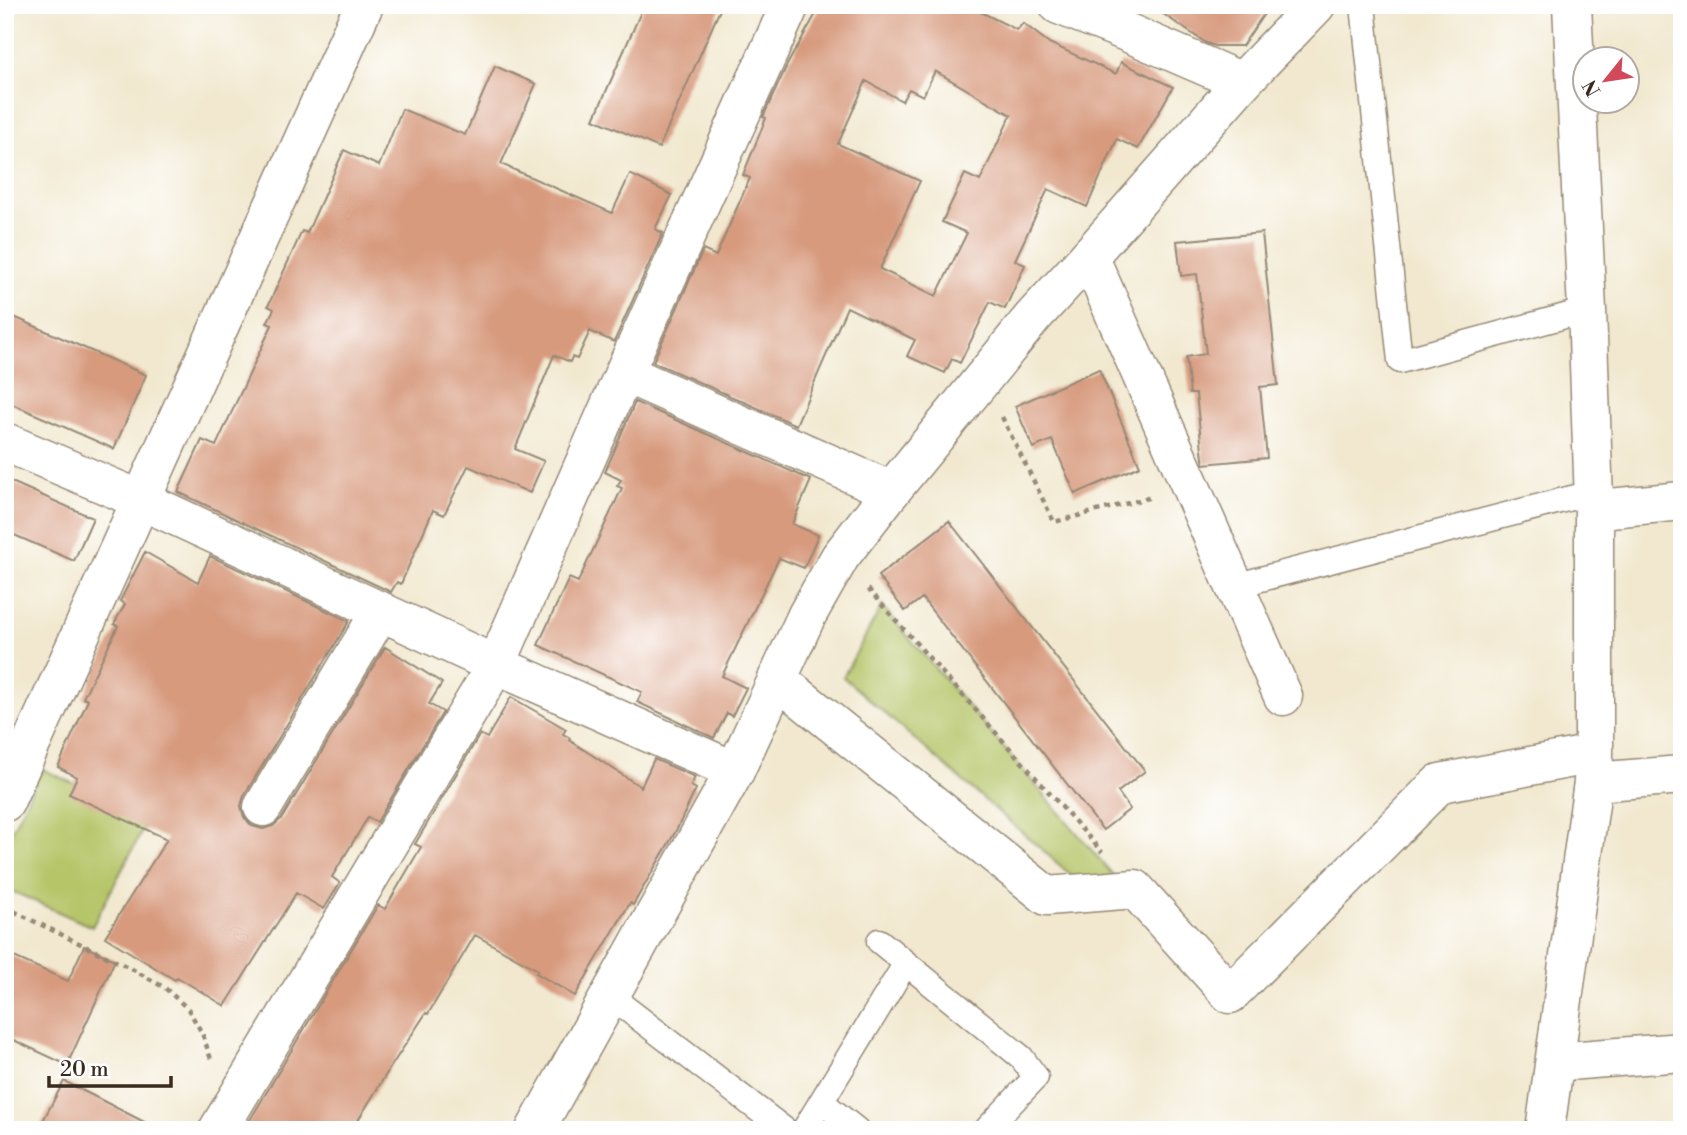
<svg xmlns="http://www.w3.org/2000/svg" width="1687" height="1135" viewBox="0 0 1687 1135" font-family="'Libre Bodoni',serif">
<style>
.green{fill:#b5c568;stroke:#787843;stroke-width:2}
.building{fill:#d79a7d;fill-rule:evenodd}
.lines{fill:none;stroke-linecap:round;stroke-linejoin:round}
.service-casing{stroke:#968976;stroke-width:27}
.minor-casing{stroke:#968976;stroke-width:41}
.tertiary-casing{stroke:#968976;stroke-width:41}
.path{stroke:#968976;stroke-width:4.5;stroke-dasharray:5 5;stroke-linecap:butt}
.service{stroke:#fff;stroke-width:24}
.minor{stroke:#fff;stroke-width:38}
.tertiary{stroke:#fff;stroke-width:38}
</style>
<rect width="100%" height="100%" fill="#fff"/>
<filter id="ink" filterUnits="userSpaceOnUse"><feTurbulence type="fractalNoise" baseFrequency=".0143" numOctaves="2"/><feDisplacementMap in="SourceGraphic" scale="14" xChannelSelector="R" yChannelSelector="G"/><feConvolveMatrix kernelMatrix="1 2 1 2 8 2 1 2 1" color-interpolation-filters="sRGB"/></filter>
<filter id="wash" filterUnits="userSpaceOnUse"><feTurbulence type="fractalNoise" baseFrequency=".00686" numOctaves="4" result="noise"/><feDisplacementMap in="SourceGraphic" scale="28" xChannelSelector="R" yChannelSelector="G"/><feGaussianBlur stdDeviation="1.57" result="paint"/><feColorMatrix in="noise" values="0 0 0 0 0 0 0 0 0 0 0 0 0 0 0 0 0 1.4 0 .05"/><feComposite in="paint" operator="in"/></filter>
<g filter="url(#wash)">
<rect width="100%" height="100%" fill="#f1e8cf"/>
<!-- green -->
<path class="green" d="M882,606L1119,882L1078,881L843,677Z
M42,769L149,818L92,927L5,888V844Z"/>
<g id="blocks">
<!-- building -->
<path class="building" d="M644,5H722L659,148L594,119Z
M821,5H967L1017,30L1023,23L1049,43L1116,74L1121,62L1173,87L1138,149L1117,139L1087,207L1048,189L1015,260L1025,265L1005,309L990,302L960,363L952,359L945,373L907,356L915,340L847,307L796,425L653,362L703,250L716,256L750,178L743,175L766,118L763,117L788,63ZM935,71L1011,115L980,181L965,174L942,222L967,233L936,296L880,269L920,181L838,144L866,81L902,101L909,89L923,96Z
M1150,5H1270L1242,46H1215L1206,43Z
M495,66L536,84L501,164L612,213L630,174L672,195L655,229L663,233L614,342L590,331L577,359L572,357L570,362L554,355L515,449L544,461L530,493L468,466L444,515L433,510L401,584L397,582L391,592L178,492L202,440L216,446L272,325L267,323L274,309L268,306L302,231L307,233L344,150L379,166L402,109L465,135Z
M1262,233L1278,385L1260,387L1267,458L1204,464L1203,459L1196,394H1190L1186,357L1206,354L1197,274L1181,276L1177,241Z
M5,313L146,375L114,449L5,401Z
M1099,369L1140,466L1075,494L1052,440L1033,448L1015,406Z
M635,402L811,480L792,524L818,535L804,568L779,558L722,676L746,688L732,716L727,713L714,738L637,702L642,692L538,645L569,578L578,582L622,488L617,486L621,480L605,472Z
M5,479L93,518L74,561L5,531Z
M949,521L1145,771L1118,792L1130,809L1103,830L922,598L905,611L878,576Z
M145,552L198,582L210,556L349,621L244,796L241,806L244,817L252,826L263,829L273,826L282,818L385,647L442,683L429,704L443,712L377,822L368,817L332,877L340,883L324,909L296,893L225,1006L177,977L175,980L105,937L167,839L69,794L77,777L58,767L88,700L83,698L118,626L114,624L125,604L120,601Z
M511,697L566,729L563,734L570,738L569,740L641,787L654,759L695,777L691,786L696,789L677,829L633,905L630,903L575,996L536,973L538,970L475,935L428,1014L426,1013L390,1068L352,1130H244L378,905L385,909L421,847L415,844L480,734L487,738Z
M84,946L115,960L67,1065L5,1036V953L68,981Z
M64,1081L160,1130H38Z"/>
</g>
</g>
<g filter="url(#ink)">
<use href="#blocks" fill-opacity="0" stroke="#968976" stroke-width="2"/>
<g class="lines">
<defs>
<path id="service" d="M1363,5L1400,361L1587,310
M1234,586L1579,496L1594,501
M879,941L1021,1057L1036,1077L986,1130
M610,996L785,1130
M822,1102L857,1130
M804,1130L906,963"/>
<path id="minor" d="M1059,5L1117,28L1242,82
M1089,256L1283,696
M624,373L891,491
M5,442L141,500L496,665L735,771
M1594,501L1610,508L1682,501
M777,679L1047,896L1135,889L1230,994L1440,783L1594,754
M1593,782L1682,775
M263,807L381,611
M1555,1062L1682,1052
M218,1130L496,665L624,373L790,5
M1545,1130L1593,782L1594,754V501L1587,310L1572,5"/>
<path id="tertiary" d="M5,802L364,5
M535,1130L735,771L807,615L840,557L891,491L1033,317L1089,256L1242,82L1316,5"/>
</defs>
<!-- service casing -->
<use href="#service" class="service-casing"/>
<!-- minor casing -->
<use href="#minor" class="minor-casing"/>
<!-- tertiary casing -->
<use href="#tertiary" class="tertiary-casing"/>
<!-- path -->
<path class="path" d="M1002,417L1054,522L1152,497
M868,589L1102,852
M5,907L132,969L165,988L188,1009L202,1033L212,1062"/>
<!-- service -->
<use href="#service" class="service"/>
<!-- minor -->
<use href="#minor" class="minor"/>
<!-- tertiary -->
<use href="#tertiary" class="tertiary"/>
</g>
</g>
<!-- margin -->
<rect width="1687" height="1135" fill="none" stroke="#fff" stroke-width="28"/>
<!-- north arrow -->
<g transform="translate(1606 80) rotate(240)"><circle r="33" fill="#ffffff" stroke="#b1aaa5" stroke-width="2"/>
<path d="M0-5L12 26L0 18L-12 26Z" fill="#d1495b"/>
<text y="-10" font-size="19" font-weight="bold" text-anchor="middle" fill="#3b2a1e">N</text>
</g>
<!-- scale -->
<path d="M49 1076v10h122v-10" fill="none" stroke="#3b2a1e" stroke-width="3.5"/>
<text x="60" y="1076" font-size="21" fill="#3b2a1e" stroke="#ffffff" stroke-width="5" paint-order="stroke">20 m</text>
</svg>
